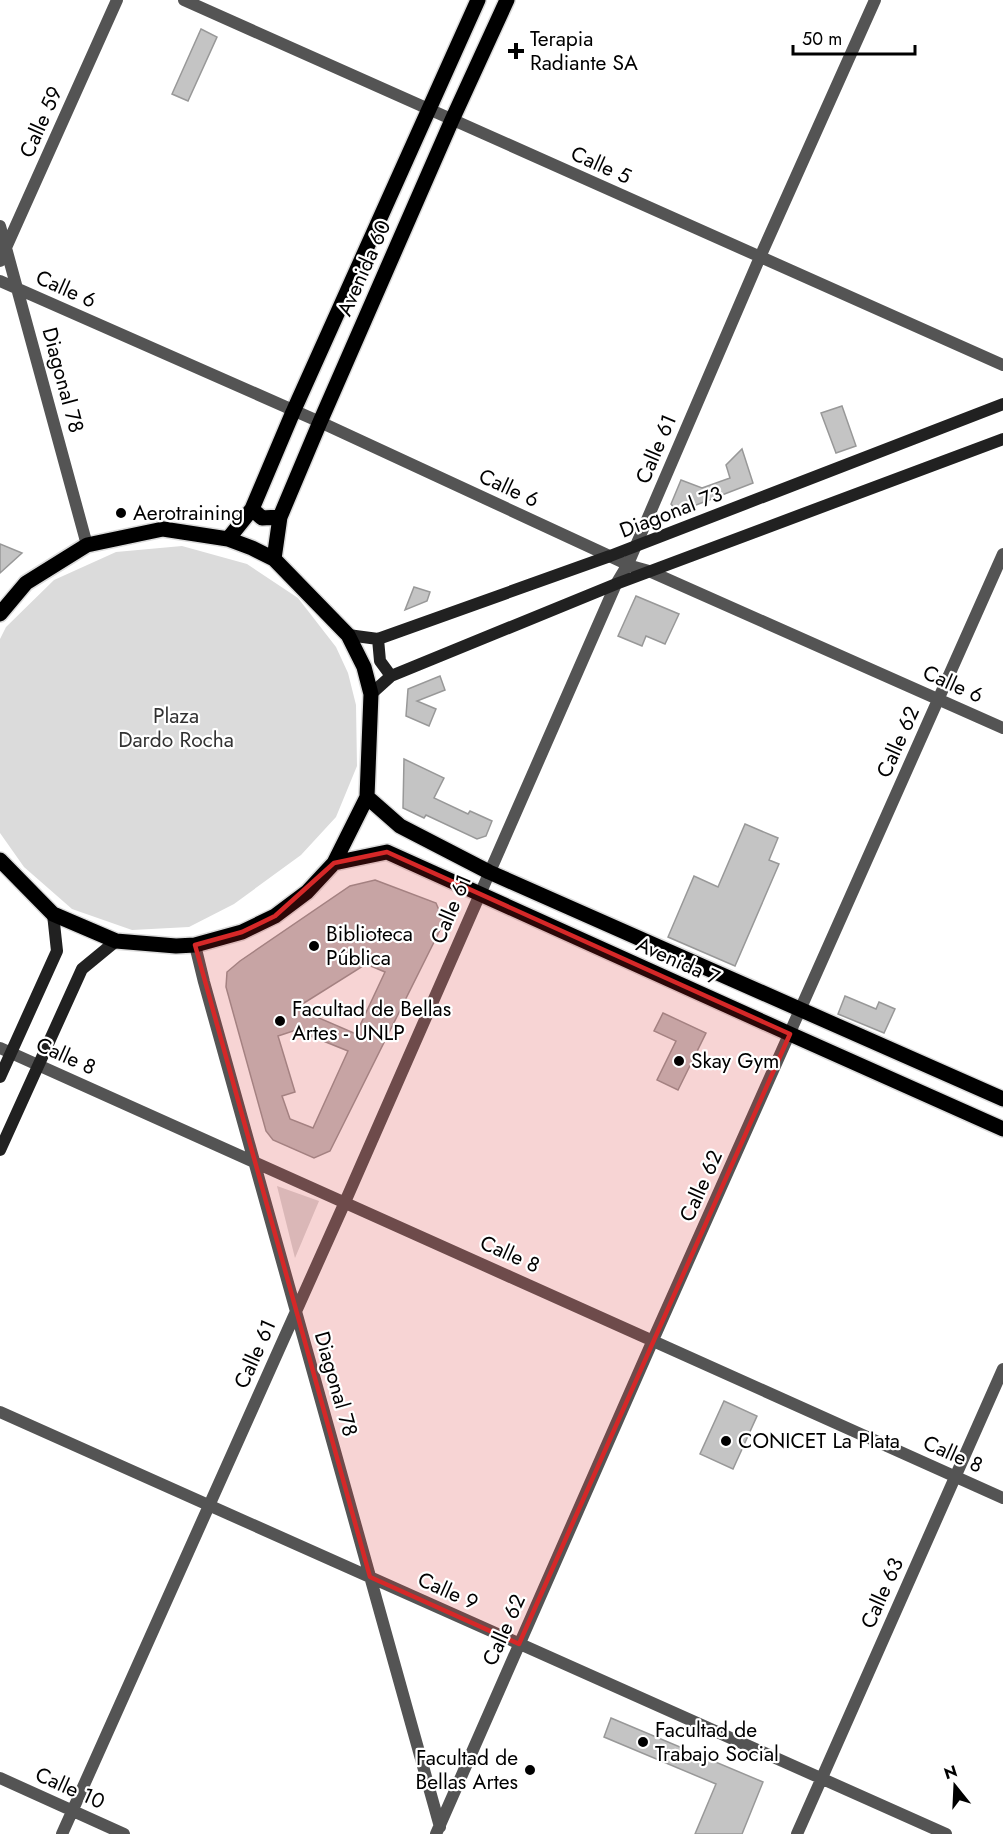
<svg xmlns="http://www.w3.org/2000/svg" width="1003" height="1834" viewBox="0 0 1003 1834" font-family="Jost,sans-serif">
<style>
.park{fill:#dbdbdb}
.building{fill:#c4c4c4;stroke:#989898;stroke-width:1.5;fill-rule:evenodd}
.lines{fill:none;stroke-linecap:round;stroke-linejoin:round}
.primary-casing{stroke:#dbdbdb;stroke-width:18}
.minor{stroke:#545454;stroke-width:12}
.secondary{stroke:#212121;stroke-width:12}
.primary{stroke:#000;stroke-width:15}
.marked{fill:#d62828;fill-opacity:0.2;stroke:#d62828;stroke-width:4.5;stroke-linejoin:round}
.poi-dot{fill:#000;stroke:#fff;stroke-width:2}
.labels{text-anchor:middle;stroke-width:4.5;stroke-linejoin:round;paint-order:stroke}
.poi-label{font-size:21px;fill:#000;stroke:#fff;text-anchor:start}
.street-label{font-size:21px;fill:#000;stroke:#fff}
.park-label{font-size:21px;fill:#323232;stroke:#fff}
</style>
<rect width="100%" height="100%" fill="#fff"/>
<!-- park -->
<path class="park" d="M182,546L247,564L298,598L336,647L348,673L356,705L357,766L336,817L301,855L234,904L189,927L132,930L72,909L24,867L0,833V639L6,627L54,580L116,552Z
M277,1186L319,1201L295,1258Z"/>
<!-- building -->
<path class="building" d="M201,29L217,37L188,101L172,94Z
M842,406L856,446L836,453L821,413Z
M742,449L753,483L678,512L671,504L681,480L702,488L730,478L726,465Z
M0,544L22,553L0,573Z
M414,587L430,592L427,601L405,610Z
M636,596L679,614L665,644L646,636L642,646L618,636Z
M440,676L445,690L417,701L436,709L429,726L406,716L408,689Z
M404,759L444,778L434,798L468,814L470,811L492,821L486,836L477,839L426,815L424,818L403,808Z
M745,824L778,838L769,860L779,864L735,966L668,937L694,876L718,887Z
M375,880L436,903L444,922L330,1151L314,1158L273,1140L266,1131L226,987L227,972L240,961L350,886ZM366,964L385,972L356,1034L296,1008ZM296,1030L348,1051L313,1128L290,1119L282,1096L295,1092L278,1036Z
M845,996L876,1009L879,1002L895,1009L884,1033L838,1014Z
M663,1013L706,1033L678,1090L657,1080L676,1041L654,1031Z
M724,1401L757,1416L733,1469L700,1454Z
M611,1718L763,1782L742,1834H695L716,1784L604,1737Z"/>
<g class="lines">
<defs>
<path id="primary" d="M252,509L262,518L280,517
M228,539L252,509L293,412L478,0
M274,559L280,517L320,422L452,120L507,0
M0,614L26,583L87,545L163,529L228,539L252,548L274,559L348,635L364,667L371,694L367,797L334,863L307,892L275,916L242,932L195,945L176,946L116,941L53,914L0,860
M367,797L400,826L489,872L1003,1099
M334,863L387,852L790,1034L1003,1129"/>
</defs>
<!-- primary casing -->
<use href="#primary" class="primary-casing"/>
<!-- minor -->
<path class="minor" d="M184,0L1003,365
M0,226L87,545
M0,261L117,0
M0,281L320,422L631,566L649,571L1003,728
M195,945L204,982L440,1827
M0,1048L1003,1498
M0,1412L946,1834
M0,1778L124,1834
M62,1834L345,1202L616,584L628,564L760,257L875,0
M436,1834L653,1340L1003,554
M797,1834L1003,1369"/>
<!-- secondary -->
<path class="secondary" d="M348,635L378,639L610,556L1003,404
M378,639L380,661L391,676
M371,694L391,676L616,584L1003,439
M0,1077L57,951L53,914
M0,1150L82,969L116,941"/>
<!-- primary -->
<use href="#primary" class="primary"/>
</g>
<!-- marked area -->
<path class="marked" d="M387,852L790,1034L519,1644L370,1577L195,945L242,932L275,916L334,863Z"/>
<!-- markers -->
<g class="poi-dot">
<path d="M513 42h6v6h6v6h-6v6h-6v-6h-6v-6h6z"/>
<circle cx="121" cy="513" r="6"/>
<circle cx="314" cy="946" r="6"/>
<circle cx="280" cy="1021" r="6"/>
<circle cx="679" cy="1061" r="6"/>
<circle cx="726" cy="1441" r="6"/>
<circle cx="643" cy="1742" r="6"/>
<circle cx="530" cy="1770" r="6"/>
</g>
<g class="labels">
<!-- poi labels -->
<g class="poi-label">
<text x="530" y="46">Terapia<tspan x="530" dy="24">Radiante SA</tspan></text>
<text x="133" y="520">Aerotraining</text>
<text x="326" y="941">Biblioteca<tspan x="326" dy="24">Pública</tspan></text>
<text x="292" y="1016">Facultad de Bellas<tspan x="292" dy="24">Artes - UNLP</tspan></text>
<text x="691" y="1068">Skay Gym</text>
<text x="738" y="1448">CONICET La Plata</text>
<text x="655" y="1737">Facultad de<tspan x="655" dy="24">Trabajo Social</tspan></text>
<text x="518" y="1765" text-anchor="end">Facultad de<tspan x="518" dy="24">Bellas Artes</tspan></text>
</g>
<!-- street labels -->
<g class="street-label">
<text transform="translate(41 122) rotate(-66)" y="7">Calle 59</text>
<text transform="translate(601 165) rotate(24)" y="7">Calle 5</text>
<text transform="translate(364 268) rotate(-66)" y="7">Avenida 60</text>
<text transform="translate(66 289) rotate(24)" y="7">Calle 6</text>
<text transform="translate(63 380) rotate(75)" y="7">Diagonal 78</text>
<text transform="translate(656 449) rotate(-67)" y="7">Calle 61</text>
<text transform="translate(509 488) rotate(25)" y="7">Calle 6</text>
<text transform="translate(671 512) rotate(-21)" y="7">Diagonal 73</text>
<text transform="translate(953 684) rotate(24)" y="7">Calle 6</text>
<text transform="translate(898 742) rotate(-66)" y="7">Calle 62</text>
<text transform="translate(451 909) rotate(-67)" y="7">Calle 61</text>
<text transform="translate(678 961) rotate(24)" y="7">Avenida 7</text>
<text transform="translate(66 1056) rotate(24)" y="7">Calle 8</text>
<text transform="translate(701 1186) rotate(-66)" y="7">Calle 62</text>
<text transform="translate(510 1254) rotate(24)" y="7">Calle 8</text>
<text transform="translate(255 1354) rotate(-66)" y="7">Calle 61</text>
<text transform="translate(336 1384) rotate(74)" y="7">Diagonal 78</text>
<text transform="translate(953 1454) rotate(24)" y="7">Calle 8</text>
<text transform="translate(448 1591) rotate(24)" y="7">Calle 9</text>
<text transform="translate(882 1593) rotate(-66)" y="7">Calle 63</text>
<text transform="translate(504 1630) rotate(-66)" y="7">Calle 62</text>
<text transform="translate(70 1788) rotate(24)" y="7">Calle 10</text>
</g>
<!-- park labels -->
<g class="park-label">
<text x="176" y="723">Plaza<tspan x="176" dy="24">Dardo Rocha</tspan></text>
</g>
</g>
<!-- north arrow -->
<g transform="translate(955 1786) rotate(342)" stroke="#ffffff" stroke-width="4.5" paint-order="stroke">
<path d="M0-4.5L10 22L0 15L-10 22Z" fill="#000000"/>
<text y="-9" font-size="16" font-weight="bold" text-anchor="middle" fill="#000000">N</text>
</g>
<!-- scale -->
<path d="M793 45v9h122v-9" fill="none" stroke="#000000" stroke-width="3"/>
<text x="802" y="45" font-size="18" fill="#000000" stroke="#ffffff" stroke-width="4.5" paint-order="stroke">50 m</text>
</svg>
